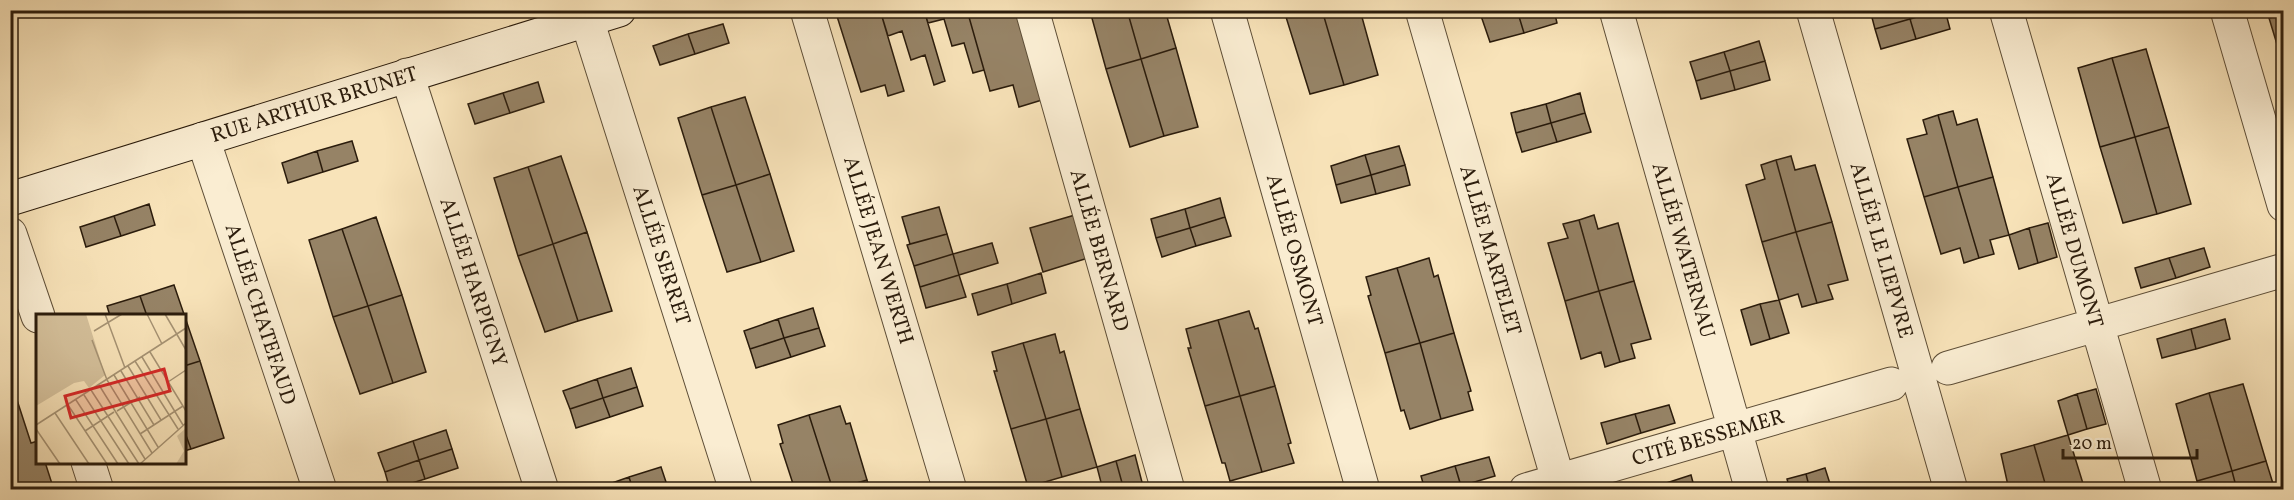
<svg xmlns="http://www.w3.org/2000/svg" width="2294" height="500" viewBox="0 0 2294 500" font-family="Vollkorn,serif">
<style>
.building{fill:#968366;stroke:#2b1c0c;stroke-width:1.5}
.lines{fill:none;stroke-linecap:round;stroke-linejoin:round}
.street-casing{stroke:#5e4e37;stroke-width:35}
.secondary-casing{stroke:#2b1c0c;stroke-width:35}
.street{stroke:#faedd2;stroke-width:33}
.secondary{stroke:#faedd2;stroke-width:33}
.labels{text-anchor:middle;stroke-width:4.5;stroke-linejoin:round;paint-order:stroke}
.street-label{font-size:21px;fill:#2b1c0c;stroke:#faedd2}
.inset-road{fill:none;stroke:#a69374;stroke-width:1.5}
.view{fill:#d62828;fill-opacity:0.15;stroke:#d62828;stroke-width:3}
.inset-edge{fill:none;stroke:#2b1c0c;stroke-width:3}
</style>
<rect width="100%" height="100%" fill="#f8e3b9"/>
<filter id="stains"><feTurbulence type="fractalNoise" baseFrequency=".00333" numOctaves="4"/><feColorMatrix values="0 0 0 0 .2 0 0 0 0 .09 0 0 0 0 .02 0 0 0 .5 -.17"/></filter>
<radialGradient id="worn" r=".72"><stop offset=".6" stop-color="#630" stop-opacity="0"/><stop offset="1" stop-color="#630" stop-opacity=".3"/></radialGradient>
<!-- building -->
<path class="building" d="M835,10H880L904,91L888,96L885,85L861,92Z
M880,10H924L945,81L934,85L925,55L911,60L902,31L888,36Z
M924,10H967L984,70L973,73L964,43L952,46L944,19L928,23Z
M967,10H1016L1042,100L1019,107L1013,85L990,91Z
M1127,10H1165L1176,48L1141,59Z
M1127,10L1141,59L1106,69L1090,11Z
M1285,10H1309L1286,17Z
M1309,10H1322L1344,85L1310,94L1286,17Z
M1322,10H1360L1378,75L1344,85Z
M1479,10H1517L1524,33L1490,42Z
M1517,10H1554L1557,23L1524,33Z
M1870,10H1907L1910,19L1875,29Z
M1907,10H1940L1910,19Z
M1940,10H1945L1950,29L1916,39L1910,19Z
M2284,14V39L2276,41L2269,18Z
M1910,19L1916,39L1881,49L1875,29Z
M723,24L729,43L695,54L688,34Z
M688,34L695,54L660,65L653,46Z
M2284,39V66H2283L2276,41Z
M1759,41L1765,61L1730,71L1724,52Z
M1176,48L1198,127L1164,136L1141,59Z
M2146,49L2169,127L2135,137L2112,58Z
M1724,52L1730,71L1696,81L1690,62Z
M2112,58L2135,137L2100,147L2078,68Z
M1141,59L1164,136L1130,147L1106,69Z
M1765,61L1770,80L1735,90L1730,71Z
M1730,71L1735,90L1701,99L1696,81Z
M538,82L544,102L510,113L503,93Z
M503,93L510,113L475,124L468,104Z
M1580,93L1585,113L1551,123L1546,104Z
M745,97L770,174L736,185L711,107Z
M1546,104L1551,123L1516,133L1511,113Z
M711,107L736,185L702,195L678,118Z
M1953,111L1957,125L1977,119L1993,177L1958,187L1938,115Z
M1585,113L1591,132L1557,142L1551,123Z
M1938,115L1958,187L1924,197L1907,139L1927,134L1923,120Z
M1551,123L1557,142L1522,152L1516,133Z
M2169,127L2191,204L2157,214L2135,137Z
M2135,137L2157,214L2123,223L2100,147Z
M352,141L358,161L323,172L317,151Z
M1399,146L1405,165L1371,175L1365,155Z
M317,151L323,172L288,183L282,163Z
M1365,155L1371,175L1336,185L1331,166Z
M561,156L587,232L553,244L528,167Z
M1791,156L1795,170L1815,165L1832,222L1796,232L1776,160Z
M1776,160L1796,232L1762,242L1746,185L1765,179L1761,165Z
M1405,165L1410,185L1376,194L1371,175Z
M528,167L553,244L518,256L494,178Z
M770,174L794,251L761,262L736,185Z
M1371,175L1376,194L1341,203L1336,185Z
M1993,177L2009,235L1990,240L1994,254L1979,258L1958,187Z
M736,185L761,262L727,272L702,195Z
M1958,187L1979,258L1964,263L1960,248L1941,254L1924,197Z
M1220,198L1225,217L1190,228L1185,209Z
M149,204L155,225L121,236L114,216Z
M939,207L947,234L910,244L902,217Z
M1185,209L1190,228L1156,238L1151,219Z
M1075,215L1088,258L1043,272L1030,228Z
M1594,215L1598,229L1618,223L1634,281L1599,291L1579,220Z
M114,216L121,236L86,247L80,227Z
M376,217L402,295L368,306L342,229Z
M1225,217L1231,236L1196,246L1190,228Z
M1579,220L1599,291L1565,301L1548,243L1568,238L1563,224Z
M1832,222L1848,280L1828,285L1833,299L1817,303L1796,232Z
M2048,223L2057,257L2038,263L2029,228Z
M1190,228L1196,246L1162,257L1156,238Z
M2029,228L2038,263L2019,269L2009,235Z
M342,229L368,306L333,317L309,240Z
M587,232L612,311L578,321L553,244Z
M1796,232L1817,303L1802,307L1798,294L1779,300L1762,242Z
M947,234L953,254L914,266L907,245Z
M992,243L998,263L959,275L953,254Z
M553,244L578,321L545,332L518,256Z
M2204,248L2210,267L2176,278L2169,258Z
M953,254L959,275L920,287L914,266Z
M1429,258L1434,277L1438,275L1454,333L1420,343L1397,268Z
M2169,258L2176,278L2141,288L2135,268Z
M1397,268L1420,343L1385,353L1368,296L1371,295L1366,277Z
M1041,273L1046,293L1012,304L1007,284Z
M959,275L966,297L926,308L920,287Z
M1634,281L1651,339L1631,344L1635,358L1620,362L1599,291Z
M1007,284L1012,304L978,315L972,294Z
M174,285L200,361L184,366V316H147L140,296Z
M1599,291L1620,362L1605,367L1601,352L1581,359L1565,301Z
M402,295L426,372L393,383L368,306Z
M140,296L147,316H110L107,306Z
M1779,300L1789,333L1770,339L1760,304Z
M1760,304L1770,339L1751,345L1741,310Z
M368,306L393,383L360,394L333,317Z
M813,308L819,328L784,338L778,319Z
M1249,311L1255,329L1258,328L1275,386L1240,396L1218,320Z
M778,319L784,338L750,349L744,331Z
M2225,319L2230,339L2196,349L2191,329Z
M1218,320L1240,396L1205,406L1188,348H1191L1186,329Z
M819,328L825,346L791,357L784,338Z
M2191,329L2196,349L2162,358L2157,339Z
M1454,333L1471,391L1468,392L1473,410L1441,419L1420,343Z
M1055,334L1060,353L1064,351L1080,409L1046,419L1023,343Z
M784,338L791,357L756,368L750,349Z
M1023,343L1046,419L1011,429L994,371H997L992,352Z
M1420,343L1441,419L1410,429L1404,410L1401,411L1385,353Z
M200,361L224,438L191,449L184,430V366Z
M631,368L637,387L603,398L597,379Z
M597,379L603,398L570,409L563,391Z
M2243,384L2266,461L2232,471L2209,393Z
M1275,386L1291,443L1288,444L1294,463L1262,472L1240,396Z
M637,387L643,406L610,417L603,398Z
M2096,389L2106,424L2087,429L2077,394Z
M2209,393L2232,471L2197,481L2176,404Z
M2077,394L2087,429L2068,435L2058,401Z
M1240,396L1262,472L1230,481L1225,463H1222L1205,406Z
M603,398L610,417L576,428L570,409Z
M17,400L31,443L38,441V462H45L54,490H10V403Z
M1669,405L1675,423L1641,433L1635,414Z
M840,406L846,424L850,423L867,480L833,490L809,415Z
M1080,409L1097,467L1062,477L1046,419Z
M1635,414L1641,433L1607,444L1601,423Z
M809,415L833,490H795L780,444L783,443L778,425Z
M1046,419L1062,477L1028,487L1011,429Z
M184,430L191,449L184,451Z
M446,430L452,449L419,460L413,441Z
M2068,435L2085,490H2047L2034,445Z
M413,441L419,460L385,472L378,453Z
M2034,445L2047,490H2009L2001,454Z
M452,449L458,468L425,479L419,460Z
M1135,455L1144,490H1124L1116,461Z
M1489,457L1495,476L1461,486L1455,466Z
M419,460L425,479L390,490L385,472Z
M1116,461L1124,490H1103L1097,467Z
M2266,461L2275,490H2237L2232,471Z
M1455,466L1461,486L1448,490H1425L1421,476Z
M661,467L667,485L670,484L672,490H633L629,477Z
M1825,468L1832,490H1810L1806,474Z
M2232,471L2237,490H2200L2197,481Z
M1806,474L1810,490H1790L1787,479Z
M1691,475L1695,490H1658L1657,486Z
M629,477L633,490H599L598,488Z
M867,480L870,490H837Z"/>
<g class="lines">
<defs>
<path id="street" d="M807,10L950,490
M1032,10L1168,490
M1227,10L1363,490
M1422,10L1561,490
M1616,10L1752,490
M1813,10L1951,490
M2006,10L2145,490
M2227,10L2284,205
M587,20L736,490
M407,75L542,490
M203,139L320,490
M10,234L38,316
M1948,368L2284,270
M88,462L97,490
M1526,490L1891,384"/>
<path id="secondary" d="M10,199L619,10"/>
</defs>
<!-- street casing -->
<use href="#street" class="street-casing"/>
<!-- secondary casing -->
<use href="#secondary" class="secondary-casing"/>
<!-- street -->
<use href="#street" class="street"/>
<!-- secondary -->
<use href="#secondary" class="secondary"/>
</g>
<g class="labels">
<!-- street labels -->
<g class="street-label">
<text transform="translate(314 104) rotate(-17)" y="7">RUE ARTHUR BRUNET</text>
<text transform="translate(879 250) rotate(73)" y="7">ALLÉE JEAN WERTH</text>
<text transform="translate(1100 250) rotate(74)" y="7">ALLÉE BERNARD</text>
<text transform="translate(1295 250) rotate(74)" y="7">ALLÉE OSMONT</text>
<text transform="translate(1491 250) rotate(74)" y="7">ALLÉE MARTELET</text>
<text transform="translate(1684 250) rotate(74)" y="7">ALLÉE WATERNAU</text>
<text transform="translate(1882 250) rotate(74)" y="7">ALLÉE LE LIEPVRE</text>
<text transform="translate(2075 250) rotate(74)" y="7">ALLÉE DUMONT</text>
<text transform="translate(662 255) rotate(72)" y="7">ALLÉE SERRET</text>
<text transform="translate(474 282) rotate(72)" y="7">ALLÉE HARPIGNY</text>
<text transform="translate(261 314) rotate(72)" y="7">ALLÉE CHATEFAUD</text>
<text transform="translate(1708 437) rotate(-16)" y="7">CITÉ BESSEMER</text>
</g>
</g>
<!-- overview -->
<g transform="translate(36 314)">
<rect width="150" height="150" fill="#f8e3b9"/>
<path d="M0,0H50L69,61L53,74L48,67L38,69L0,92ZM150,114V150H140L148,137L141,122Z" fill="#d5c19c"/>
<path class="inset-road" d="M69,0L89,54M111,0L126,30M129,0L150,36M58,17L86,0M56,26L71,66L116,139M114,38L150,97M106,43L147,111M99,47L142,115M92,52L125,106M85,57L118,111M78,61L122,133M132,68L150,56M63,71L109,145M55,76L103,150M48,81L93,150M40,86L82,150M32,91L71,150M81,97L104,83M19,99L53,150M0,111L150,14M0,115L24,150M49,117L78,98M104,120L147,92M104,150L150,109"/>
<path class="view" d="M128,55L134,77L35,104L29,82Z"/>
<rect width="150" height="150" class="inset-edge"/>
</g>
<!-- margin -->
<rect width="2294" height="500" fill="none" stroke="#f8e3b9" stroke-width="36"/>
<rect x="12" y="12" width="2270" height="476" fill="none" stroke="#2b1c0c" stroke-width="3"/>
<rect x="18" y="18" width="2258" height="464" fill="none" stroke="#2b1c0c" stroke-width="1.5"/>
<!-- scale -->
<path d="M2063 449v9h134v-9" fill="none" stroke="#2b1c0c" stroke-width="3"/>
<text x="2072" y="449" font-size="18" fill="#2b1c0c" stroke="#faedd2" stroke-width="4.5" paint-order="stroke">20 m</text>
<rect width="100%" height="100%" filter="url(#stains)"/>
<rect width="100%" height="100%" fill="url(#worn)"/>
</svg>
